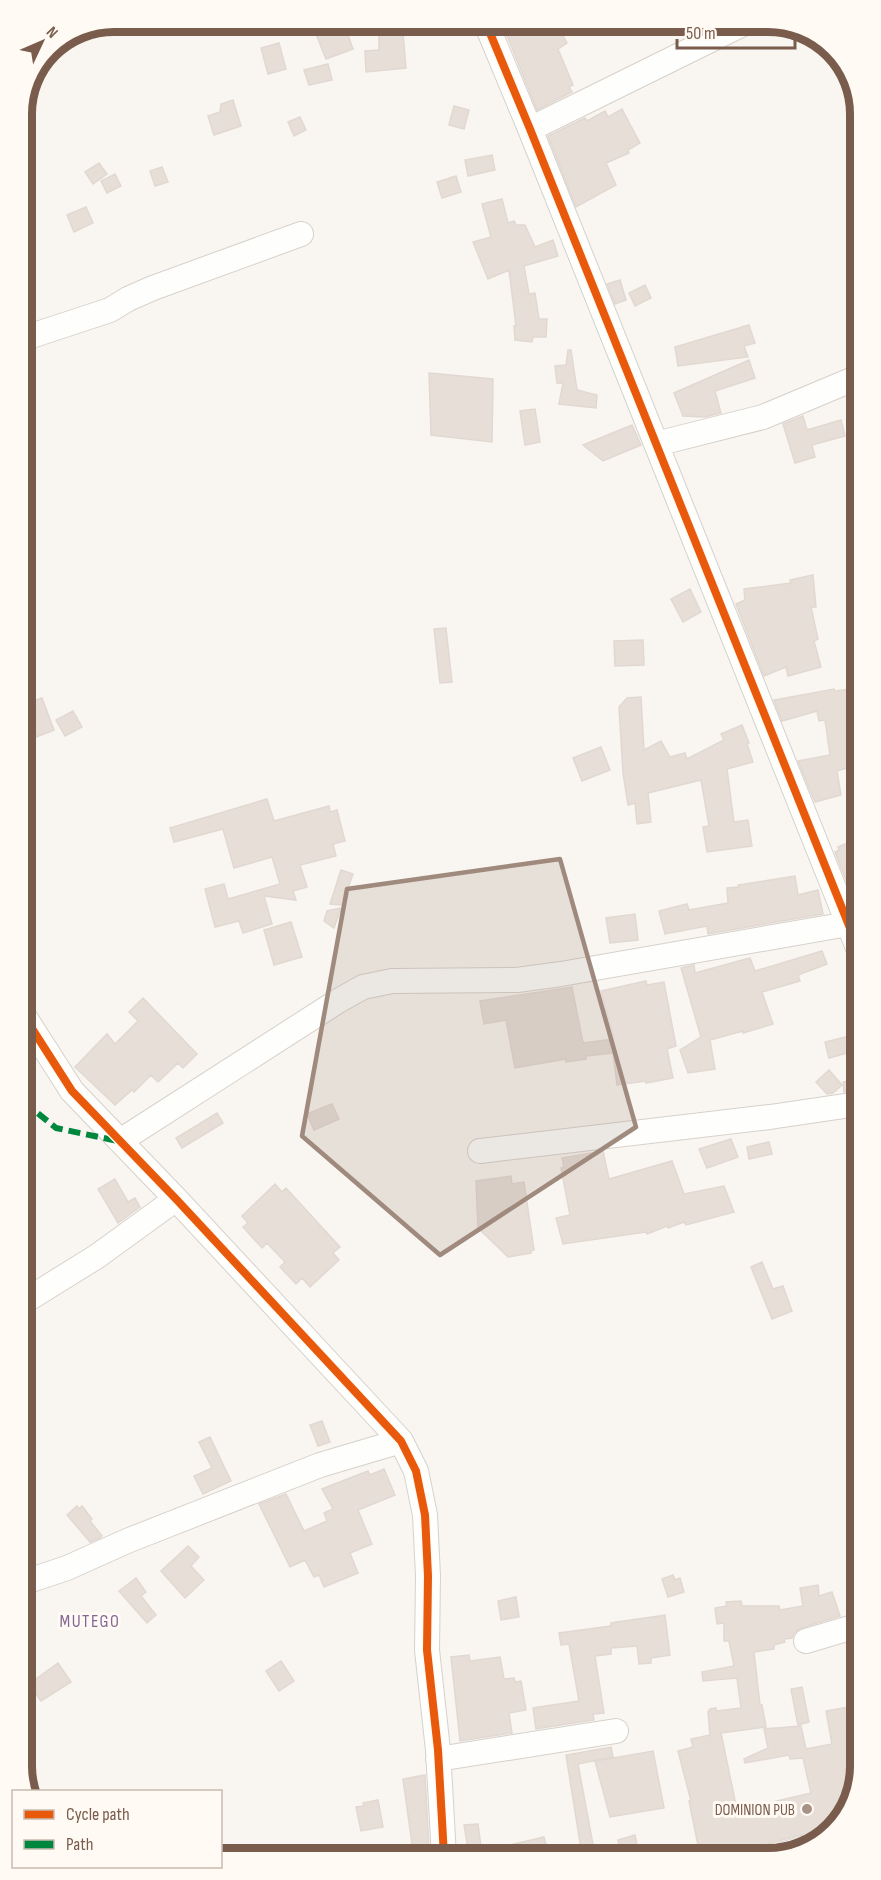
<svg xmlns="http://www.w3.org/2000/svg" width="881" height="1880" viewBox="0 0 881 1880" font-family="'Sofia Sans Condensed',sans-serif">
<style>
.building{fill:#e6ded7;stroke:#e2d8d2;stroke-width:1.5}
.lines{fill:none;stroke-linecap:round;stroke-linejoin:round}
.minor-casing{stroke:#d7d1cb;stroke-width:26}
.minor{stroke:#fefefd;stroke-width:24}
.quiet{stroke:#00873e;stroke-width:6;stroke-dasharray:12 6;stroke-linecap:butt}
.cycleway-casing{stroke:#fffaf3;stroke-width:11}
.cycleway{stroke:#e8590c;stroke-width:8}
.marked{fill:#9f8a7d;fill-opacity:0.2;stroke:#9f8a7d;stroke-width:4.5;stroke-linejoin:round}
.poi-dot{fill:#a69286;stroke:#fffaf3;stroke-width:2}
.labels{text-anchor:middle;stroke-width:6;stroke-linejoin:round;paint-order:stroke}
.poi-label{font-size:16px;fill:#7a5c4d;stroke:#fffaf3;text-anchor:end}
.neighbourhood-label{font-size:18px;letter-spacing:1.5px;fill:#846695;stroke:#fffaf3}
.rim{fill:none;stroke:#7a5c4d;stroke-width:8}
</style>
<rect width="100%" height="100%" fill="#f9f5f0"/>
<!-- building -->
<path class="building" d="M379,21H402L406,68L366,72L365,51L379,50Z
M527,21H535L539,32L556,22L567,43L558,49L573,85L569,87L572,92L537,110L506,33Z
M344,24L353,49L326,59L316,34Z
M279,43L286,69L268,74L261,48Z
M328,64L332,80L309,85L304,70Z
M233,100L241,126L214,135L208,116L220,112L221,104Z
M454,106L469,110L464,129L449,125Z
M622,109L640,143L628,150L629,153L606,163L616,185L576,207L548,136L585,118L587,121L605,111L608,117Z
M300,117L306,130L294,136L288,122Z
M492,155L495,170L468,176L465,160Z
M99,163L107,174L93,184L85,172Z
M162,167L168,182L155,186L150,171Z
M115,174L121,186L107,193L101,181Z
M456,176L461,192L442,198L437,182Z
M502,199L508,223L514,221L516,225H525L535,247L553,240L558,256L524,266L529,294L535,293L539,319H547L546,337H533L532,342L515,340L514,326H516L509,270L488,279L473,242L491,237L482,204Z
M86,207L93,223L74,232L67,215Z
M620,280L626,300L615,304L607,284Z
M645,285L651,298L635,306L629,293Z
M749,325L755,343L744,346L748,357L678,366L675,347Z
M568,350H571L577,390L597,395L596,408L559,404L563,383H557L555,366L566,365Z
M749,360L755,378L715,391L721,413L705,417L683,416L674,393Z
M429,373L493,379L492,442L431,435Z
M535,409L540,442L525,445L520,411Z
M803,416L807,430L841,420L845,436L812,445L815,457L795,463L783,424Z
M632,425L641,445L603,461L583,445Z
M813,575L816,607H811L818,639L814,641L821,667L788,676L786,667L764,676L736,604L745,600L744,589L791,583L790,580Z
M690,589L701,612L683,622L671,599Z
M446,628L452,682L440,683L434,629Z
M643,640L644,665L615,666L614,641Z
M857,688V765L837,771L841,795L815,802L798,761L830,755L825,720L819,721L817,711L782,721L774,700L834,689L835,691Z
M641,697L644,750L661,741L670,757L685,753L687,759L724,740L721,734L742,725L749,743L747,744L753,762L727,769L734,822L748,820L752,846L707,852L703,827L709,826L701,780L648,793L651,822L637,824L635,803L628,805L623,773L619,707L627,698Z
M42,698L54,730L36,737L30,730L23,732V705Z
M73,711L82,727L65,736L56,720Z
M601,747L610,770L582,781L573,758Z
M267,799L274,821L329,806L330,812L337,810L345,841L333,844L336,856L300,865L307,887L293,891L296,900L264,896L272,924L243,933L239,921L215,927L205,889L224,884L228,899L280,884L272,857L234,868L223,829L174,842L170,828Z
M857,839V908L835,852L839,850L838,847Z
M341,870L353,874L342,905L330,904Z
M795,876L798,895L818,890L823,914L708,934L707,926L665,934L659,911L687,904L689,910L728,903L727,888L739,887L738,885Z
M341,908L334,928L324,921L327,911Z
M635,914L638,940L610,943L606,918Z
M291,922L302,957L274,965L264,930Z
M822,951L827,964L798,975L800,981L762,992L773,1024L743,1033V1031L710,1040L715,1069L688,1073L680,1050L701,1037L681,968L694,965L695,973L750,958L755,971Z
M646,981L647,985L664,982L676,1046L667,1049L673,1078L646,1083V1081L617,1085L613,1053L586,1056V1059L566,1062V1059L515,1068L506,1020L484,1024L480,1001L572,987L583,1043L614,1039L601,991Z
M143,998L197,1054L183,1068L178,1063L158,1082L151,1075L134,1092L132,1090L115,1105L75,1067L107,1034L115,1044L138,1021L129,1012Z
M858,1034V1050L829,1058L825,1042Z
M829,1070L842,1085L833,1093L827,1094L816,1082Z
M858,1079V1090L844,1092L843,1082Z
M332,1104L339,1119L314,1130L307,1114Z
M217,1113L223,1123L182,1148L176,1138Z
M731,1139L738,1157L707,1168L699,1149Z
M769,1142L772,1154L749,1159L747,1147Z
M603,1151L609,1179L672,1161L684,1194L724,1186L734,1212L686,1225L684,1222L668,1228L667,1226L647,1234L646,1232L563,1244L556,1218L570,1215L561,1168L564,1167L562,1158Z
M511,1176L512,1184L524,1182L534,1250L531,1251V1253L508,1257L478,1228L476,1181Z
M115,1179L128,1202L135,1198L140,1207L118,1223L98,1189Z
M275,1184L282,1192L286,1188L340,1247L333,1253L339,1260L310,1287L302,1278L296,1284L280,1267L285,1262L267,1243L262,1248L243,1227L248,1223L242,1216Z
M762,1262L773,1289L783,1286L792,1311L772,1319L751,1267Z
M322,1421L330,1442L318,1446L310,1425Z
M210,1437L231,1481L203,1494L194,1476L212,1468L199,1442Z
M384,1469L395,1495L358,1510L372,1544L350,1553L358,1573L324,1587L319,1575L314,1577L305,1560L290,1567L259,1504L286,1494L304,1531L327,1521L324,1513L333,1509L322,1489L368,1471L370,1475Z
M77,1506L79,1509L82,1506L92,1519L90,1521L102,1536L100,1538L90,1542L67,1515Z
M188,1546L199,1557L191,1566L204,1580L185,1598L161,1571Z
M673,1575L675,1580L680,1578L684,1592L668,1597L662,1579Z
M136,1578L146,1592L141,1596L156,1615L147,1623L119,1591Z
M818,1585L819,1596L832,1592L840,1616L801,1628L795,1632L792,1638L784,1639L785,1642L774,1645V1649L754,1652L760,1705H762L766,1727L721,1733L737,1810L764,1804L811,1793L803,1758L790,1759L789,1755L745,1763L744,1759L768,1748L764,1729L801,1726L806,1749L832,1744L826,1711L860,1705V1724L846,1726L853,1763L860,1761L841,1823L819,1838L814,1839L808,1836L801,1835L748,1849L747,1854L700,1855L689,1801H691L678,1751L693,1747L691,1739L710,1735L708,1712L710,1709L716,1708V1711L741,1708L737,1678L703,1681L702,1672L734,1666L729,1641H724V1623L717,1624L715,1608L727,1606L726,1602L741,1601L742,1606H779L780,1610L803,1606L800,1588Z
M516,1597L519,1617L501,1620L498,1601Z
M665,1615L670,1655L651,1658V1663L639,1664L637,1646L611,1648V1654L595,1656L604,1713L593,1714L594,1720L536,1729L533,1708L579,1701L569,1644L561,1645L559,1633L611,1626V1623Z
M469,1655L470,1661L500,1657L504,1679L514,1678L515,1682L521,1681L526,1710L509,1713L512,1733L460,1741L451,1657Z
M281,1661L294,1681L279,1691L266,1671Z
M58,1663L71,1682L41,1701L29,1684Z
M802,1687L809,1722L798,1725L791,1689Z
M611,1747L613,1757L578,1764L595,1855H582L566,1755Z
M653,1751L664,1808L610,1817L595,1761Z
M425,1775L429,1848L413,1851L403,1779Z
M378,1800L383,1827L361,1831L356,1807L364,1806L363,1803Z
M478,1824L481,1847L468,1849L464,1825Z
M635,1835L639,1855H621L618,1840Z
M544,1837L549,1856H485V1851Z"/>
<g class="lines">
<defs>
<path id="minor" d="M485,21L530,129L858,948
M530,129L749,21
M22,339L110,310L128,299L153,288L301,234
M656,444L763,417L856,378
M24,1016L72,1091L176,1199L401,1441L416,1471L425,1515L428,1576L427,1650L438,1750L444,1856
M120,1141L338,1001L363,987L392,981L517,980L561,974L848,924
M480,1151L770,1117L858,1104
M25,1301L96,1257L176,1199
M25,1582L67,1568L127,1541L320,1465L401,1441
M806,1641L860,1625
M438,1759L616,1731
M784,1854L804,1849"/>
</defs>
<!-- minor casing -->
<use href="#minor" class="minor-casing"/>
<!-- minor -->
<use href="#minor" class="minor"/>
<!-- quiet -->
<path class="quiet" d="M24,1102L56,1128L118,1141"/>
<defs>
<path id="cycleway" d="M485,21L530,129L858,948
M24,1016L72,1091L176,1199L401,1441L416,1471L425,1515L428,1576L427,1650L438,1750L444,1856"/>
</defs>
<!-- cycleway casing -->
<use href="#cycleway" class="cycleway-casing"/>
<!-- cycleway -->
<use href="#cycleway" class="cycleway"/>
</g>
<!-- marked area -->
<path class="marked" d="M560,859L636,1127L440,1255L302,1136L347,889Z"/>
<!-- markers -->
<circle class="poi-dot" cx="807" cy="1809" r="6"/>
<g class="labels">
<!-- poi labels -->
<g class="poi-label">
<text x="795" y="1815">DOMINION PUB</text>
</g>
<!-- neighbourhood labels -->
<g class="neighbourhood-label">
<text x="90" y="1627">MUTEGO</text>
</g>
</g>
<!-- crop -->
<path d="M0 0H881V1880H0ZM114 32H768A82 82 0 0 1 850 114V1766A82 82 0 0 1 768 1848H114A82 82 0 0 1 32 1766V114A82 82 0 0 1 114 32Z" fill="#fffaf3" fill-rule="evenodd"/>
<path class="rim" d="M114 32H768A82 82 0 0 1 850 114V1766A82 82 0 0 1 768 1848H114A82 82 0 0 1 32 1766V114A82 82 0 0 1 114 32Z"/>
<!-- legend -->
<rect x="12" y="1790" width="210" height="78" fill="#fffaf3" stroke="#cabbb1" stroke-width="1.5"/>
<rect x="24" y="1810" width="30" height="9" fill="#e8590c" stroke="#cabbb1" stroke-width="1.5"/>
<text x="66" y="1820" font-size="18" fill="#7a5c4d">Cycle path</text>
<rect x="24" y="1840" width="30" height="9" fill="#00873e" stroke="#cabbb1" stroke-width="1.5"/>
<text x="66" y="1850" font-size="18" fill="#7a5c4d">Path</text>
<!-- north arrow -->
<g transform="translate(42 42) rotate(46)" stroke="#fffaf3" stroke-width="4.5" paint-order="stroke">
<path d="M0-4.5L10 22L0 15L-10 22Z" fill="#7a5c4d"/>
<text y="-9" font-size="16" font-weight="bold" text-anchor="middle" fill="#7a5c4d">N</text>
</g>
<!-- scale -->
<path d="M677 39v9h118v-9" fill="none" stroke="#7a5c4d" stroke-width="3"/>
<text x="686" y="39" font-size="18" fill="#7a5c4d" stroke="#fffaf3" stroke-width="4.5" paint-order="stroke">50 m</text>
</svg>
